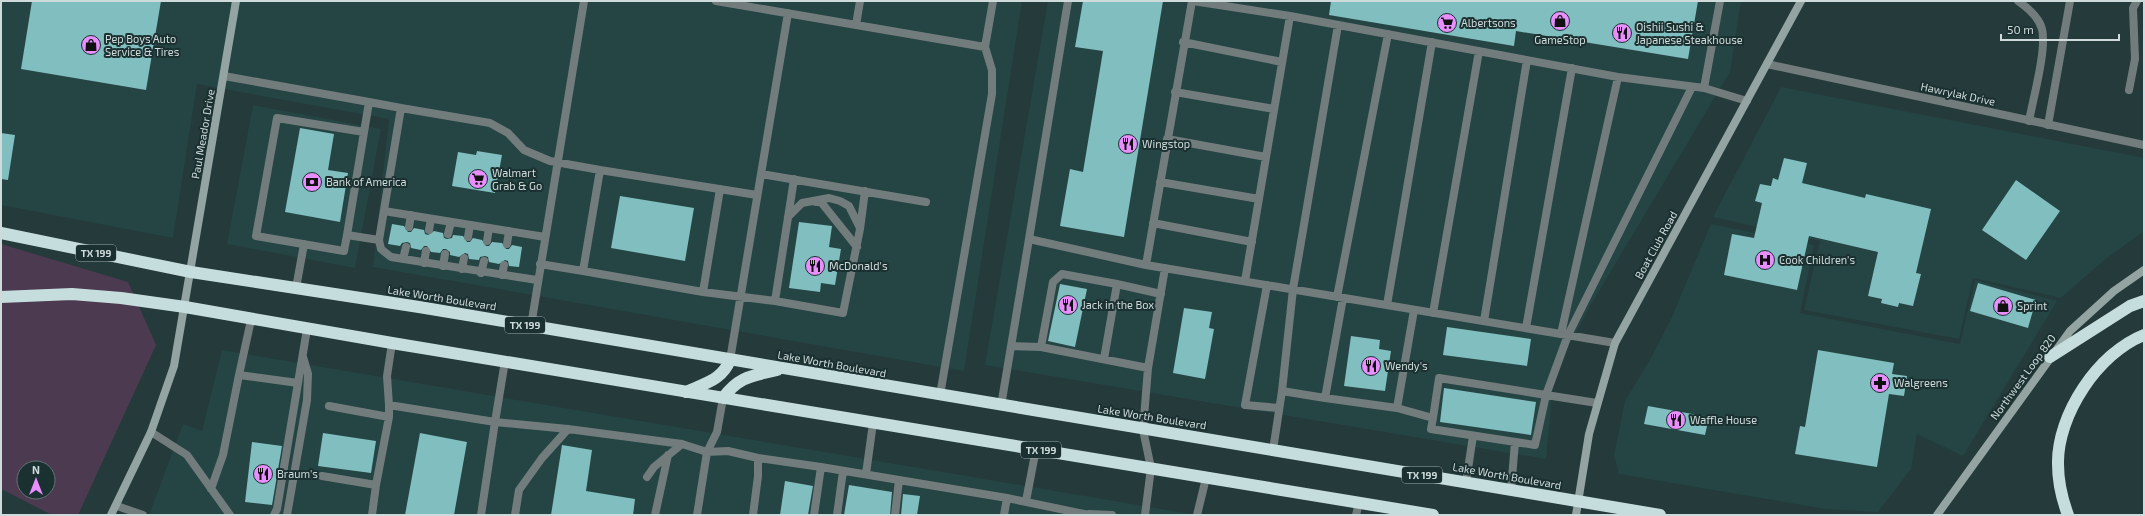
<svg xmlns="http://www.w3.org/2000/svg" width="2145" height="516" viewBox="0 0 2145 516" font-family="'Exo 2',sans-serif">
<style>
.built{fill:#254444}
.green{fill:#4c3a51;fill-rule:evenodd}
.building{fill:#80bebf}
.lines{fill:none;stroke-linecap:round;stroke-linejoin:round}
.lane{stroke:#727c7c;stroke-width:8}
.street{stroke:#727c7c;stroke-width:8}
.secondary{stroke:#94a4a3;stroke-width:8}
.highway{stroke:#c5dedd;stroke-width:12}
.labels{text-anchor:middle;stroke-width:4;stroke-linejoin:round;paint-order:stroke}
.shield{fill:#1b3030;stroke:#99a8a8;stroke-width:1}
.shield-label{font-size:10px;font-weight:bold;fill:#cfdbdb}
.poi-label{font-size:11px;fill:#cfdbdb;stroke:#1b3030;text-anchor:start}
.street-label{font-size:11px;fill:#cfdbdb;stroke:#1b3030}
</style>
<rect width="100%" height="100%" fill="#253a3a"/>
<!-- built -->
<path class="built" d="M1,1H1022L964,371L373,267L389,119L197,84L173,238L1,205Z
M1048,1H1741L1730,72L1592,303L1554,373L1546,459L985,365Z
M1781,87L2144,158V231L2103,261L2061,298L1973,278L1959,339L1804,310L1820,241L1713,217Z
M253,105L381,129L355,268L227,244Z
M1711,224L1814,245L1800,313L1960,344L1975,280L2057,301L1963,456L1917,434L1911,469L1878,512L1826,509L1619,474L1614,455L1625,401L1651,358L1671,319Z
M222,350L1197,515H149L183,424L202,431Z"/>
<!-- green -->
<path class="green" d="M1,244L128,282L156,345L78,515H52L1,489ZM24,468H48V492H24Z"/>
<!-- building -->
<path class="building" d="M32,1H161L146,90L21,69Z
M1083,1H1163L1124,237L1060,226L1070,169L1083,172L1103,51L1075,47Z
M1331,1H1698L1688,59L1516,31L1514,46L1329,15Z
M300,128L334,134L328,170L348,173L340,222L285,212Z
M1,133L15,135L8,180L1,179Z
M477,151L502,155L495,193L452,186L458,152L476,155Z
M1784,158L1807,163L1802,183L1865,198L1866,194L1931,209L1916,273L1921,274L1913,306L1899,303L1898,307L1881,303L1882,299L1868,296L1878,252L1809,236L1797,290L1724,275L1732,234L1754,238L1762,203L1755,201L1760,184L1771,186L1773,178L1778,180Z
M2016,180L2060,211L2026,260L1982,230Z
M620,196L694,208L685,261L611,248Z
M799,222L832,226L829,247L841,249L835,285L821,283L820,292L789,288Z
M392,224L404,226L408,232H411L414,228L424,230L425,234L428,235L434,231L443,233L444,238L447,239L452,238L453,235L463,236L467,242H470L473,238L482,240L486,246H489L492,242L502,243L506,249H509L512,245L522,247L519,267L509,266L508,261L505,260L499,264L489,262L488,257L485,256L480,257L479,260L469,259L468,254L465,253L459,257L450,255V252L446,249H443L440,253L431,252L427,246H424L421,250L411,248L410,243L407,242L402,243L400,246L388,244Z
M1978,283L2036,300L2028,328L1970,311Z
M1060,284L1087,289L1075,347L1048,341Z
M1184,308L1212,312L1209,328L1214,329L1205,379L1173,373Z
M1447,327L1531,339L1527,366L1443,355Z
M1351,336L1380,340L1379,349L1391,351L1385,391L1344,386Z
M1818,350L1894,363L1892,374L1907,376L1904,396L1889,394L1877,467L1795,454L1800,426L1805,427Z
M1444,388L1536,402L1531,435L1440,422Z
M1648,406L1709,417L1705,435L1644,424Z
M323,433L376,441L371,473L318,466Z
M420,433L467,442L454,515H405Z
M252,442L282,446L272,505L245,502Z
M562,445L592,450L586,491L635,499L633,515H551Z
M785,481L813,486L808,515H780Z
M849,485L892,492L890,515H844Z
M903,494L920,496L917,515H901Z"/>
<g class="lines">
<!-- lane -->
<path class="lane" d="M716,1L985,47
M1068,1L1029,239L1146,265
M1192,1L1146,265L1615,343
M1193,1L1290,16L1618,77L1704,88L1747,101
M2018,1C2028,8 2039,17 2042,29C2047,49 2033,99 2029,121
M856,25L860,1
M1183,42L1282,62
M224,76L369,102
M1704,88L1720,1
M2129,90L2135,59L2133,8L2137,1
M1175,92L1274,109
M401,108L490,123L508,133L524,150L550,161L600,170
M2048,125L2070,1
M1167,139L1266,157
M761,174L788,13
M1160,182L1259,199
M757,195L600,170L583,271L703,292L775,301L843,313L860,229L865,191
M816,202H821L857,247
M384,211L545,237
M788,217L802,203L829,198L840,201L849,206L860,228
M1153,223L1252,242
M409,227L411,215
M429,230L431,219
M448,234L451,222
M347,235L344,251L256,236L277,118L364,132
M468,237L470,225
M379,240L401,108L369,102L347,235L379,240L381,249L391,257L537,280
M487,241L489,228
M507,244L509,231
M403,259L406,247
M424,263L426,251
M540,264L583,271
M443,266L445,254
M462,269L464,258
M481,273L484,261
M502,275L504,265
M1245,281L1290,16
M1117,284L1161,294
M1267,285L1245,405L1279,408
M296,288L304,244
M703,292L720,189
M1337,297L1388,34
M1343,298L1325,398L1397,408L1414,310
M775,301L794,179
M1387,305L1432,42
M1433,313L1479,51
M1484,321L1527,60
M531,326L584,1
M1526,328L1572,68
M1561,334L1618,77
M1011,346L1041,347
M1104,359L1117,284L1062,274L1053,282L1041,347L1148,368
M730,360L761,174L926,202
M505,361L495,422L568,429L682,444L707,452L697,515
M239,375L251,320
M298,383L307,329
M1282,391L1325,398
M940,395L992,94V70L985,47L993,1
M723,398L717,432L707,452L728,451L758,458V476L753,515
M389,405L387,376L392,343
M329,406L389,417L376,485
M1001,406L1029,239
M1397,408L1433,418L1439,378L1546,395L1568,335L1692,87
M389,417V405L495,422L481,515
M1433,418L1431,429L1535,445L1546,395L1597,403
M151,432L187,455L230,515
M1273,450L1282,391L1293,289L1338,25
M758,458L821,467L814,515
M821,467L899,480L895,515
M866,474L873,423
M322,476L376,485L372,515
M647,477L654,467L682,444
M899,480L1007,498L1004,515
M1466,482L1473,436
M211,489L223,455L239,375L298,383L277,509L274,515
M1511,490L1515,442
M1007,498L1089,515
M1026,501L1036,449
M117,506L143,515
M1089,514L1112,515
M287,515L307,400L308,374L303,357
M515,515L519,490L542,458L568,429
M655,515L668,455
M837,515L843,471
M1145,515L1151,468L1143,430L1148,368L1165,268
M1197,515L1206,478
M1356,515L1359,503"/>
<!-- street -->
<path class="street" d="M1767,64L2144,145"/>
<!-- secondary -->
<path class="secondary" d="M111,515L151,432L174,366L236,1
M1576,515L1589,434L1615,343L1801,1
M1937,515L2070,331L2114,291L2144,270"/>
<!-- highway -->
<path class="highway" d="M1,233L191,272L419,307L1660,515
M1,297L72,294L121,298L185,307L392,343L1433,515
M2050,357L2130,306L2144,301
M686,392C705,383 722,380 730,360
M723,398C739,376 752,376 777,370
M2068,515C2062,499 2058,481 2058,464C2057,415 2098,353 2144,335"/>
</g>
<!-- icons -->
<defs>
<symbol id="shop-disc" viewBox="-11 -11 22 22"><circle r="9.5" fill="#e88eff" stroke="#1b3030"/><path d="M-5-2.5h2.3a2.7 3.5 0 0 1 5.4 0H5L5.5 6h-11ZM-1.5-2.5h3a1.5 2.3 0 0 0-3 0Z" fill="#111"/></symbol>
<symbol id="supermarket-disc" viewBox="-11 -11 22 22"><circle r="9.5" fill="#e88eff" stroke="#1b3030"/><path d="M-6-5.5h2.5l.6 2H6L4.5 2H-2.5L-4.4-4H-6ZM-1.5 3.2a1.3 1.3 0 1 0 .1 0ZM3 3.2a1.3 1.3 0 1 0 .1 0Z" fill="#111"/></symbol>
<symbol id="restaurant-disc" viewBox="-11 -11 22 22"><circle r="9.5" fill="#e88eff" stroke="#1b3030"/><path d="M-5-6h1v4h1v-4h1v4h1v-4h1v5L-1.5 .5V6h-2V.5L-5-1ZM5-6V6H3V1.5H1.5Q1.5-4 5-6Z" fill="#111"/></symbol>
<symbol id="bank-disc" viewBox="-11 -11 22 22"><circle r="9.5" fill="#e88eff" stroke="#1b3030"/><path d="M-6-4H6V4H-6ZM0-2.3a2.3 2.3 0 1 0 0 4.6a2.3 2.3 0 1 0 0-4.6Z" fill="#111"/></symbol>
<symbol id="hospital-disc" viewBox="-11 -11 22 22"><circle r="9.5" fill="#e88eff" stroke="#1b3030"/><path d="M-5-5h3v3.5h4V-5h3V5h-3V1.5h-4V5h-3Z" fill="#111"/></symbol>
<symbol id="pharmacy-disc" viewBox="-11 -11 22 22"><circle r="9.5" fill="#e88eff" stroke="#1b3030"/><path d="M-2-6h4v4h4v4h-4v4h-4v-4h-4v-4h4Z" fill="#111"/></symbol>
</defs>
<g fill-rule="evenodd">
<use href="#shop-disc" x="1549" y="10" width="22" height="22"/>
<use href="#supermarket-disc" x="1436" y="12" width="22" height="22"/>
<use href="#restaurant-disc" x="1611" y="22" width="22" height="22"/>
<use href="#shop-disc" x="80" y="34" width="22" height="22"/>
<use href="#restaurant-disc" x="1117" y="133" width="22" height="22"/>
<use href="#supermarket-disc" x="467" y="168" width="22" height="22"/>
<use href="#bank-disc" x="301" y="171" width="22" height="22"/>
<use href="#hospital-disc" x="1754" y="249" width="22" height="22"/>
<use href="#restaurant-disc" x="804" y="255" width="22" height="22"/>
<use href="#restaurant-disc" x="1057" y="294" width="22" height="22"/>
<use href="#shop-disc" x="1992" y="295" width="22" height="22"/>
<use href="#restaurant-disc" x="1360" y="355" width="22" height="22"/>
<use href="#pharmacy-disc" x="1869" y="372" width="22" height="22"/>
<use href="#restaurant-disc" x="1665" y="409" width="22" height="22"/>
<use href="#restaurant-disc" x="252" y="463" width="22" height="22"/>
</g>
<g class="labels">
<!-- shield labels -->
<g class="shield">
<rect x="76" y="245" width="40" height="16" rx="3"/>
<rect x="505" y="317" width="40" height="16" rx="3"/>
<rect x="1021" y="442" width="40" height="16" rx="3"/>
<rect x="1402" y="467" width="40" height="16" rx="3"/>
</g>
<g class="shield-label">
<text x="96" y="257">TX 199</text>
<text x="525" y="329">TX 199</text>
<text x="1041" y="454">TX 199</text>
<text x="1422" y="479">TX 199</text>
</g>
<!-- poi labels -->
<g class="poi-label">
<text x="1461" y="27">Albertsons</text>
<text x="1636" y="31">Oishii Sushi &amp;<tspan x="1636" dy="13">Japanese Steakhouse</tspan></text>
<text x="105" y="43">Pep Boys Auto<tspan x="105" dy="13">Service &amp; Tires</tspan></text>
<text x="1560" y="44" text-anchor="middle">GameStop</text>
<text x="1142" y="148">Wingstop</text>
<text x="492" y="177">Walmart<tspan x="492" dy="13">Grab &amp; Go</tspan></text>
<text x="326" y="186">Bank of America</text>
<text x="1779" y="264">Cook Children's</text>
<text x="829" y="270">McDonald's</text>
<text x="1082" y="309">Jack in the Box</text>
<text x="2017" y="310">Sprint</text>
<text x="1385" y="370">Wendy's</text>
<text x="1894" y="387">Walgreens</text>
<text x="1690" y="424">Waffle House</text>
<text x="277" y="478">Braum's</text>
</g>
<!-- street labels -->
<g class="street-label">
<text transform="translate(1958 94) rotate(12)" y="4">Hawrylak Drive</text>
<text transform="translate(203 134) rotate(-80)" y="4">Paul Meador Drive</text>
<text transform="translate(1656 245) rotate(-61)" y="4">Boat Club Road</text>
<text transform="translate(442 298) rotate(9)" y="4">Lake Worth Boulevard</text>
<text transform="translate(832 364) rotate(10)" y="4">Lake Worth Boulevard</text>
<text transform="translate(2023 377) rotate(-54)" y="4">Northwest Loop 820</text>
<text transform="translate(1152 417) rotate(9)" y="4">Lake Worth Boulevard</text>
<text transform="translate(1507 476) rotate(10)" y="4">Lake Worth Boulevard</text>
</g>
</g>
<!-- border -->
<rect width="2145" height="516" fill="none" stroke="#cfdbdb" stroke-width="4"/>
<!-- north arrow -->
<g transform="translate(36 480)"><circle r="19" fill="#1b3030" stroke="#637474"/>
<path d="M0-3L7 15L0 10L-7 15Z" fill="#e88eff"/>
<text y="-6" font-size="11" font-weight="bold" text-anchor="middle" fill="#cfdbdb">N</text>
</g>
<!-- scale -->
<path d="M2001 34v6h118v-6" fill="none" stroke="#cfdbdb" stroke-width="2"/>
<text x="2007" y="34" font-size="12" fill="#cfdbdb" stroke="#1b3030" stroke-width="3" paint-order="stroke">50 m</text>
</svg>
